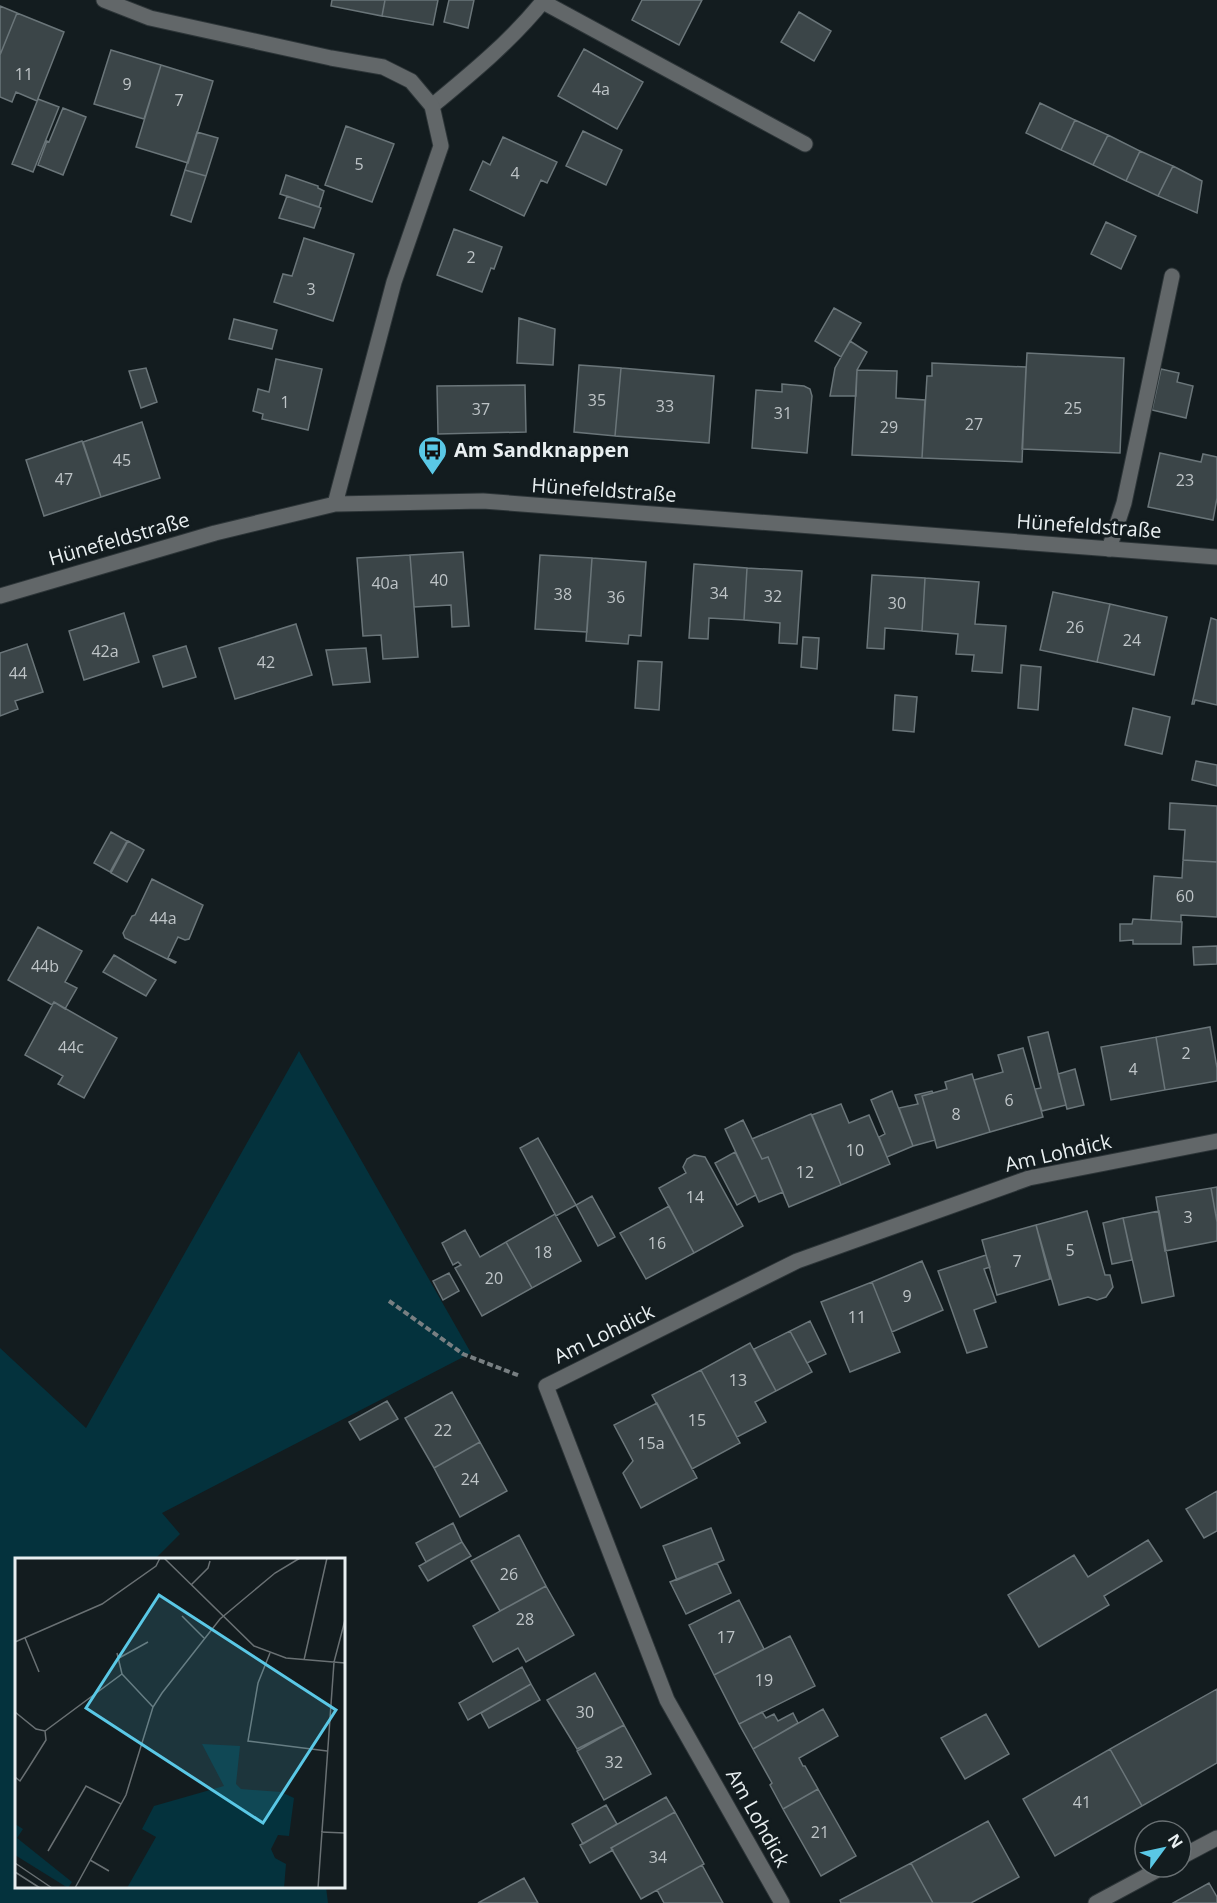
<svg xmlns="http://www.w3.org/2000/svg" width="1217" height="1903" viewBox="0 0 1217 1903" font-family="'Open Sans',sans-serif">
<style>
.green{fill:#04323d}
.building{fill:#3b4548;stroke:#6a7579;stroke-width:1.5}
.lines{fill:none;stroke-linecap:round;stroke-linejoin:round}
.service-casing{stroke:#2d3538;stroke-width:17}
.minor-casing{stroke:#2d3538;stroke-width:17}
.path{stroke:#787f82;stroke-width:4;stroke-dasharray:6 3;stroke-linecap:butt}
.service{stroke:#626769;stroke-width:15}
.minor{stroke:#626769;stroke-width:15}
.labels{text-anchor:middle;stroke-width:6;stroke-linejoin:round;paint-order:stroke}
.number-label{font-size:16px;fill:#bec4c7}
.poi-label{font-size:20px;font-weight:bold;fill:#e9eff1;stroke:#131c1f;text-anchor:start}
.street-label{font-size:20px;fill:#e9eff1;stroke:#131c1f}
.inset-road{fill:none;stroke:#697073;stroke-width:1.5}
.view{fill:#5ac8e6;fill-opacity:0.15;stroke:#5ac8e6;stroke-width:3}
.inset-edge{fill:none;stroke:#e9eff1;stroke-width:3}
</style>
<rect width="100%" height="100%" fill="#131c1f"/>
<!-- green -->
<path class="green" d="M299,1051L471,1353L162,1513L180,1534L155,1559L16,1560V1886L326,1887L328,1903H0V1348L86,1428Z"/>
<!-- building -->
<path class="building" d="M332,0H385L382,16L331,6Z
M385,0H438L433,25L382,16Z
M449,0H474L468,28L444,22Z
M642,0H702L679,45L632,20Z
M0,6L17,13L0,55Z
M799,12L831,31L814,61L781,42Z
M17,13L64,32L37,101L16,92L12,102L0,97V55Z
M584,49L643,82L617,129L558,96Z
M111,50L161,65L144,119L94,104Z
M161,65L213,81L188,163L136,147Z
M38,99L59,107L33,172L12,164Z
M1040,103L1075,120L1061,150L1026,133Z
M63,108L86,117L63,175L38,165L47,141L49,142Z
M1075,120L1108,135L1093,165L1061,150Z
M346,126L394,144L372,202L325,185Z
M583,131L622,150L606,185L566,166Z
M197,132L218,138L206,176L185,170Z
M1108,135L1140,151L1126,181L1093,165Z
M503,137L557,162L547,183L541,180L524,216L470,190L483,161L490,165Z
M1140,151L1173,166L1158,196L1126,181Z
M1173,166L1202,181L1197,213L1158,196Z
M185,170L206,176L191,222L171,215Z
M286,175L318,186V188L324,191L319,207L280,194Z
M287,196L321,208L314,228L279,218Z
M1106,222L1136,236L1121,269L1091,254Z
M454,229L502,247L494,269L491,268L482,292L437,275Z
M304,238L354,254L333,321L274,302L283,274L292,276Z
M834,308L861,323L841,357L815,341Z
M519,318L555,329L553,365L517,363Z
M234,319L277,330L272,349L229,339Z
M850,341L867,352L857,370L856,396H830L835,368Z
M1027,353L1124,358L1120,453L1022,449Z
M276,359L322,369L308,430L262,419L263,414L253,411L258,389L269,392Z
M932,363L1026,367L1022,462L922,458L927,376H932Z
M579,365L621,368L615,436L574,432Z
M146,368L157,402L141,408L129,371Z
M621,368L714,376L709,443L615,436Z
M1161,369L1179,373L1177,382L1193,386L1186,418L1152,410Z
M857,370L897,371L896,398L925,400L922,458L852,455Z
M782,384L804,386L810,389L812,396L807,453L752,448L756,390L782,392Z
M525,385L526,432L438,434L437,386Z
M142,422L160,478L101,497L83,442Z
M82,441L101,497L44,516L26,460Z
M1160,453L1201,462L1203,454L1217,457V498L1213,520L1148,507Z
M463,552L469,626L452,627L451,605L414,607L410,555Z
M410,555L418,657L383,659L381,635L363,636L357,558Z
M540,555L592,558L587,632L535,629Z
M592,558L646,562L641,636L629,635L628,644L586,641Z
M694,564L747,568L744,620L709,618L708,639L689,638Z
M747,568L802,571L797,644L779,643L780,623L744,620Z
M872,575L925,578L922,631L885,628L884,649L867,648Z
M925,578L979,582L975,624L1006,626L1002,673L972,671L974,655L956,654L958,634L922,631Z
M1053,592L1110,604L1097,662L1040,650Z
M1110,604L1167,617L1154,675L1097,662Z
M124,613L139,662L84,680L69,631Z
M1211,618L1217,620V705L1195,700L1194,704H1192Z
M296,624L312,675L235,699L219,648Z
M803,637L819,638L817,669L801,667Z
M27,644L43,692L15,701L18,709L0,716V653Z
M186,646L196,677L163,687L153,656Z
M366,648L370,682L333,685L326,650Z
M638,661L662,662L659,710L635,708Z
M1021,665L1041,667L1038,710L1018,708Z
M895,695L917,697L914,732L893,730Z
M1133,708L1170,717L1162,754L1125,745Z
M1196,761L1217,765V786L1192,780Z
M1170,803L1217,806V862L1183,860L1185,830L1169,829Z
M111,832L127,841L110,872L94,863Z
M128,841L144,850L127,882L111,873Z
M1183,860L1217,862V917L1181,915V922L1151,920L1154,876L1182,878Z
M152,879L203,905L189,939L185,940L178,937L168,958L176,962L175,963L125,938L123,933L132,916L135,915Z
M1133,919L1182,922L1181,944H1133V940L1120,941V924H1132Z
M38,927L82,951L65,982L77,988L65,1009L54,1002L52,1005L8,980Z
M1217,946V964L1194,965L1193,947Z
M114,955L156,980L146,996L103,972Z
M54,1002L117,1038L84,1098L58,1084L63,1076L25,1055Z
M1210,1027L1217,1068V1081L1165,1090L1156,1037Z
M1048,1032L1066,1105L1042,1111L1035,1089L1041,1088L1028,1037Z
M1156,1037L1165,1090L1111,1100L1101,1047Z
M1023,1048L1043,1117L990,1132L974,1080L1003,1072L998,1055Z
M1075,1069L1084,1105L1067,1109L1058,1074Z
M972,1074L990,1132L937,1148L922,1096L947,1089L945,1082Z
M892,1091L913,1146L887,1157L879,1137L885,1134L871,1100Z
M932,1091L933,1093L922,1096L935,1140L913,1146L899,1108L918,1104L915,1095Z
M841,1104L849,1123L869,1115L890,1164L841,1185L812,1115Z
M811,1114L841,1185L789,1207L768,1157L762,1159L752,1139Z
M743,1120L762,1159L768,1157L783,1192L759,1202L725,1129Z
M538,1138L576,1205L556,1216L520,1148Z
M735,1152L756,1195L737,1205L715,1163Z
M694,1155L705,1157L743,1226L694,1253L659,1188L686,1173L683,1167L687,1159Z
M1217,1187V1222L1211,1188Z
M1211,1188L1217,1222V1241L1165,1251L1156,1197Z
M592,1196L615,1237L598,1246L576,1205Z
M669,1206L694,1253L646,1279L620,1233Z
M1087,1211L1105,1275H1110L1113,1287L1106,1297L1097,1300L1088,1297L1059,1305L1036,1225Z
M1159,1211L1174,1296L1142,1303L1123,1218Z
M555,1214L581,1261L532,1288L506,1242Z
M1123,1218L1132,1260L1112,1264L1103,1223Z
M1036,1225L1050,1279L997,1295L982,1240Z
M465,1230L480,1257L506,1242L532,1288L482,1316L455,1268L461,1265L458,1262L453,1265L442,1243Z
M986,1255L990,1267L984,1269L996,1302L974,1310L987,1347L967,1353L938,1271Z
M922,1261L943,1310L892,1332L872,1282Z
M449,1273L459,1291L443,1300L433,1281Z
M872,1282L900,1352L850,1372L821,1302Z
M810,1321L826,1354L807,1363L790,1331Z
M790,1331L812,1372L776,1391L754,1349Z
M750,1343L776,1391L755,1402L766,1422L737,1437L701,1370Z
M701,1370L740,1443L692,1469L652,1395Z
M452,1392L480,1442L434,1468L405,1418Z
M387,1401L398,1419L360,1440L349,1422Z
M657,1403L697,1478L641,1508L623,1473L633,1461L614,1425Z
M480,1442L507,1491L460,1517L434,1468Z
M1217,1491V1531L1204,1538L1186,1509Z
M453,1523L462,1542L426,1562L416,1543Z
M711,1528L724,1560L677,1580L663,1546Z
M519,1535L546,1586L500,1611L471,1561Z
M1148,1540L1162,1561L1104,1596L1109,1605L1039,1647L1008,1595L1074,1555L1088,1577Z
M462,1542L471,1556L428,1581L419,1566Z
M717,1563L731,1593L686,1614L670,1582Z
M546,1586L574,1635L526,1662L518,1648L493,1662L473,1626Z
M739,1600L764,1649L714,1675L689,1625Z
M790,1636L815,1686L739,1724L714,1675Z
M522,1667L531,1684L468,1720L459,1703Z
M595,1673L624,1725L577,1749L547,1700Z
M531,1684L540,1700L489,1728L481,1713Z
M1217,1689V1763L1142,1806L1110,1749Z
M823,1709L838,1736L799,1758L803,1766H805L818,1789L783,1809L770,1785L772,1783L753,1749Z
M762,1712L766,1718L774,1714L778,1721L793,1713L798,1723L753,1749L739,1724Z
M986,1714L1009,1754L965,1779L941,1738Z
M624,1725L651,1774L604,1800L577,1751Z
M1110,1749L1142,1806L1055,1856L1023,1799Z
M818,1789L856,1856L821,1876L783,1809Z
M666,1797L675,1812L611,1848L613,1850L590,1863L580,1845Z
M606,1805L617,1824L583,1844L572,1824Z
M675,1812L704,1864L641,1899L611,1848Z
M988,1821L1019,1877L971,1903H933L911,1863Z
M911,1863L933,1903H841L840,1900Z
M702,1865L723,1903H664L657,1890Z
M524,1878L538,1903H478Z
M1209,1883L1217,1897V1903H1173Z"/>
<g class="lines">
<defs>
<path id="service" d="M543,2L805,144
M432,106C472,73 512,40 544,0
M1109,549L1124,503L1172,276"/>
<path id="minor" d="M104,0L150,18L331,58L383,67L411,81L432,106L441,146L394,282L335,504
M0,596L215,533L335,504L483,501L1217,557
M1181,1857L1217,1838
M782,1903L667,1700L546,1386L797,1261L1029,1178L1217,1141
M1096,1903L1163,1867"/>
</defs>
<!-- service casing -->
<use href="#service" class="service-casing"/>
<!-- minor casing -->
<use href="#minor" class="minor-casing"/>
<!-- path -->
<path class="path" d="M389,1301L463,1354L520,1376"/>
<!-- service -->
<use href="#service" class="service"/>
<!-- minor -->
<use href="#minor" class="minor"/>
</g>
<!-- icons -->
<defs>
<symbol id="bus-pin" viewBox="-11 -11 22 30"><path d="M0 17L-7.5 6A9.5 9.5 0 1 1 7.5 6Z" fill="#5ac8e6" stroke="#131c1f"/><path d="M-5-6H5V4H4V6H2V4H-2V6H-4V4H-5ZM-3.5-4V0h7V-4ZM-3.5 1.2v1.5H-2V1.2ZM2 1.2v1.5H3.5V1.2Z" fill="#111"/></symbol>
</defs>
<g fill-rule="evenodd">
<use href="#bus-pin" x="416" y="434" width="33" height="45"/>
</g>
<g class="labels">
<!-- number labels -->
<g class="number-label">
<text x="24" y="80">11</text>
<text x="127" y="90">9</text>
<text x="601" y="95">4a</text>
<text x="179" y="106">7</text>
<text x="359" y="170">5</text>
<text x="515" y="179">4</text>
<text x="471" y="263">2</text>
<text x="311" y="295">3</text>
<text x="597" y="406">35</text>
<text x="285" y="408">1</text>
<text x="665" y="412">33</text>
<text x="1073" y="414">25</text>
<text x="481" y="415">37</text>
<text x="783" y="419">31</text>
<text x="974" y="430">27</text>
<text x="889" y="433">29</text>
<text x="122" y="466">45</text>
<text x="64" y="485">47</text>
<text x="1185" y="486">23</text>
<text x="439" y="586">40</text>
<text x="385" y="589">40a</text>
<text x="719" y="599">34</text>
<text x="563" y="600">38</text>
<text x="773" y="602">32</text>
<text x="616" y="603">36</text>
<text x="897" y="609">30</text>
<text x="1075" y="633">26</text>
<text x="1132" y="646">24</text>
<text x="105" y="657">42a</text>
<text x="266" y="668">42</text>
<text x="18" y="679">44</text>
<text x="1185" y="902">60</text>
<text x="163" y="924">44a</text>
<text x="45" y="972">44b</text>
<text x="71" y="1053">44c</text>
<text x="1186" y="1059">2</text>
<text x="1133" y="1075">4</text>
<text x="1009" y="1106">6</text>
<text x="956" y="1120">8</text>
<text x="855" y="1156">10</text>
<text x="805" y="1178">12</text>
<text x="695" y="1203">14</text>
<text x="1188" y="1223">3</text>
<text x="657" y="1249">16</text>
<text x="1070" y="1256">5</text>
<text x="543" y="1258">18</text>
<text x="1017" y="1267">7</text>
<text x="494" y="1284">20</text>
<text x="907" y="1302">9</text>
<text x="857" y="1323">11</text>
<text x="738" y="1386">13</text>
<text x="697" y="1426">15</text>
<text x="443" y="1436">22</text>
<text x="651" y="1449">15a</text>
<text x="470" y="1485">24</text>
<text x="509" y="1580">26</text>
<text x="525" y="1625">28</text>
<text x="726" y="1643">17</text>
<text x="764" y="1686">19</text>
<text x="585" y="1718">30</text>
<text x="614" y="1768">32</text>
<text x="1082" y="1808">41</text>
<text x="820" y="1838">21</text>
<text x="658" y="1863">34</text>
</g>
<!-- poi labels -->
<g class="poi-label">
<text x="454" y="457">Am Sandknappen</text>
</g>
<!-- street labels -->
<g class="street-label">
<text transform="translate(604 490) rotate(4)" y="7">Hünefeldstraße</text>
<text transform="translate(1089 526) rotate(4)" y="7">Hünefeldstraße</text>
<text transform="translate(119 539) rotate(-16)" y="7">Hünefeldstraße</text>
<text transform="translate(1058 1153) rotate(-13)" y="7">Am Lohdick</text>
<text transform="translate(604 1334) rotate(-26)" y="7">Am Lohdick</text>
<text transform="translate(758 1818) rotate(61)" y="7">Am Lohdick</text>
</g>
</g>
<!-- overview -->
<g transform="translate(15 1558)">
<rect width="330" height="330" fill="#131c1f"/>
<path d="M187,186L225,188L221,226L226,231L266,234L279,240L274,278L263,277L256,291L260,300L271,306L269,330H112L141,279L127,271L139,248L209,228ZM0,266L8,271L2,280L57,324L53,330L0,297Z" fill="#04323d"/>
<path class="inset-road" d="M149,0L239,88L271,100L330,105M176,27L193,10L195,3M167,58L189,80M10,80L24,114M0,84L87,46L141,8L145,0M102,95L107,116M255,95L243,125L233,183L312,193M104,100L133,84M289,102L312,0M0,154L21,171L30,173L107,116L138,149M0,219L5,223L14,209L31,182L30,173M306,274L330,275M33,293L71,228L106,246M75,302L94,313M0,305L37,330M0,314L25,330M60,330L111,237L138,149L147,135L205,61L260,15L285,0M303,330L319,104L330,62"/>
<path class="view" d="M144,37L321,152L248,265L71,150Z"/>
<rect width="330" height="330" class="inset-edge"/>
</g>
<!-- north arrow -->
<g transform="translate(1163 1849) rotate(57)"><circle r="28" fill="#131c1f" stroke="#697073" stroke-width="1.5"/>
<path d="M0-4.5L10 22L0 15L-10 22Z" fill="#5ac8e6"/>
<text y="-9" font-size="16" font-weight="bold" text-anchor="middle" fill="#e9eff1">N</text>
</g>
</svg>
